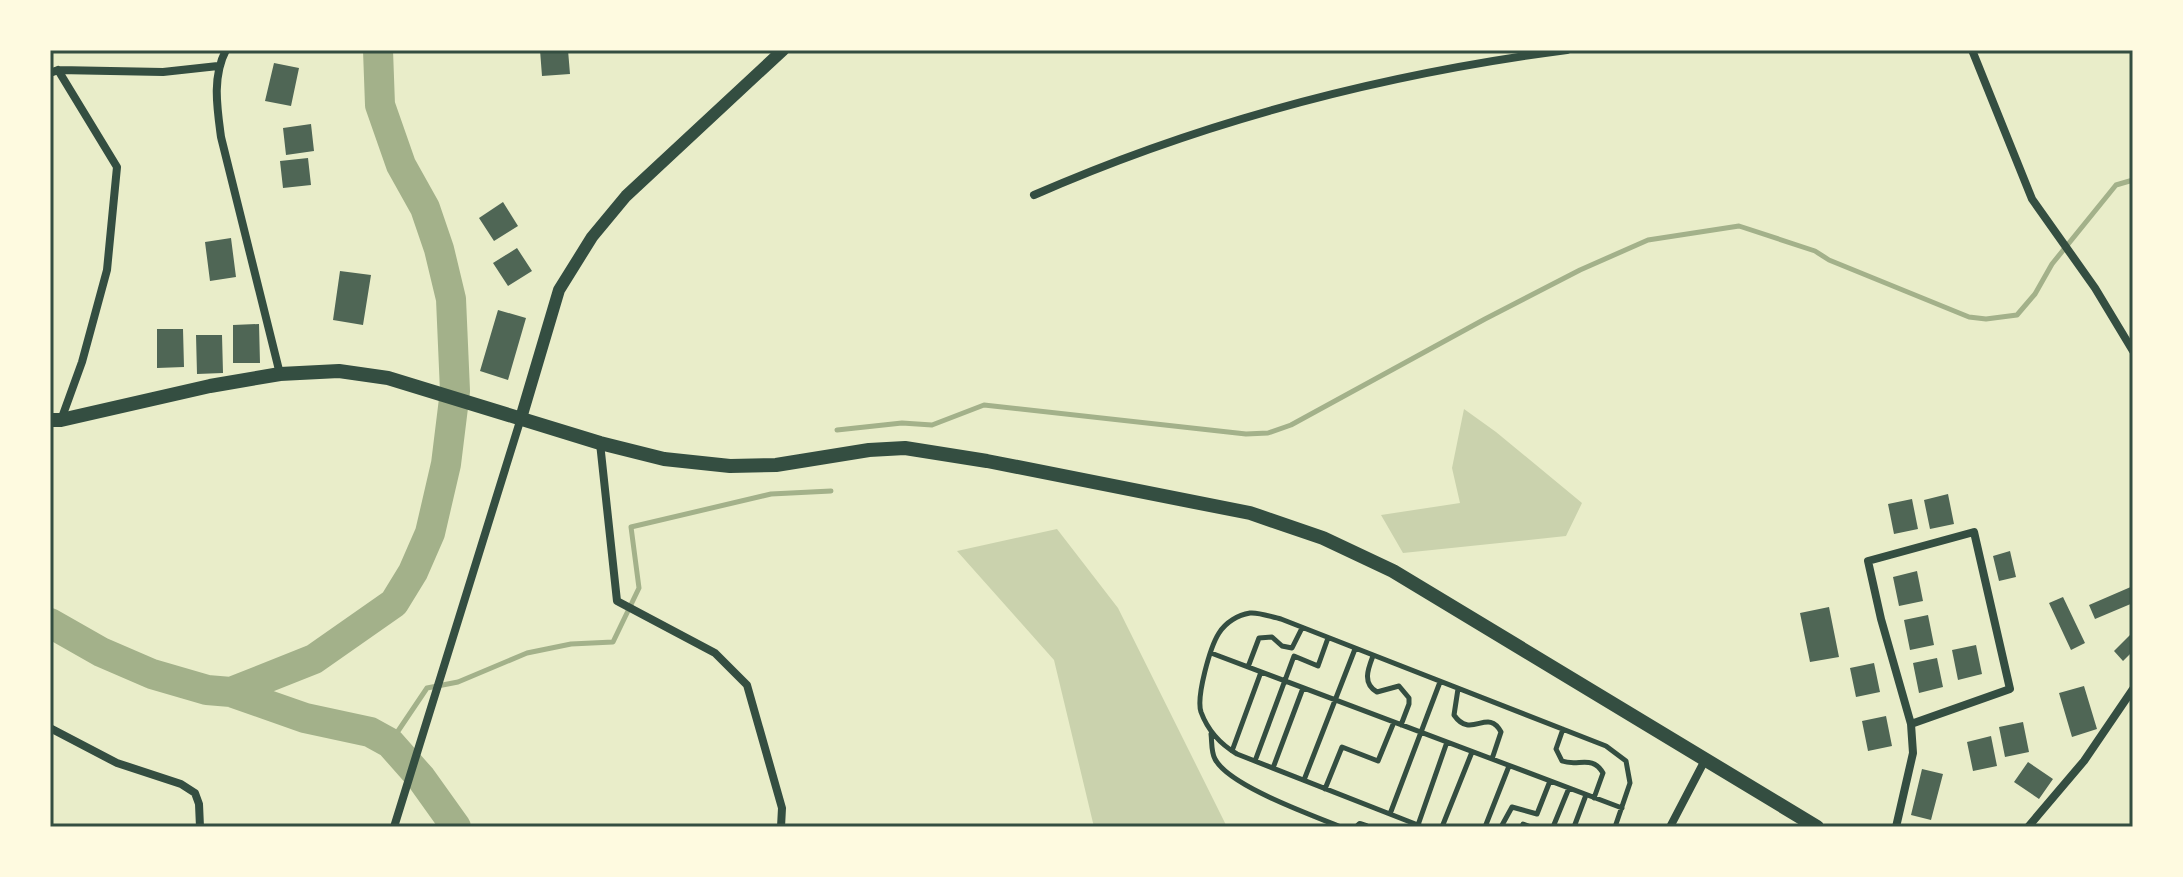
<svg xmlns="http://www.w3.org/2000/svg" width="2183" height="877" viewBox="0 0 2183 877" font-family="'IBM Plex Sans',sans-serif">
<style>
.green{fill:#cad2ad}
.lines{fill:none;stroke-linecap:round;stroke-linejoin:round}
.stream{stroke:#a3b18a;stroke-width:5}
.river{stroke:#a3b18a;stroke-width:30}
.building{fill:#4f6655}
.service{stroke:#344e41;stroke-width:5}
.minor{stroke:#344e41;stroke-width:8}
.tertiary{stroke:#344e41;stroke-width:12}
.primary{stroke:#344e41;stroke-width:14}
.neatline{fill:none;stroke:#344e41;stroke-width:3}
</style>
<rect width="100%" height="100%" fill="#e9edc9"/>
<!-- green -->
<path class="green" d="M1464,409L1496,432L1582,503L1566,536L1403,553L1381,515L1460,503L1452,468Z
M1057,529L1118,608L1227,827H1094L1054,660L957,551Z"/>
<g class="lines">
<!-- stream -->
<path class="stream" d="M837,430L902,423L932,425L984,405L1246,434L1268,433L1291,425L1485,319L1580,270L1648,240L1739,226L1815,251L1829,260L1969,317L1986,319L2017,315L2035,294L2052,264L2116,185L2133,180
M390,743L427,688L458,682L527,653L571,644L613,642L639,588L631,527L771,494L831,491"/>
<!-- river -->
<path class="river" d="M50,623L101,652L152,674L207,690L231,692L305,718L370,732L390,743L421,778L456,827
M231,692L314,659L394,603L413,572L430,533L446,464L455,391L451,299L439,249L425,208L401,165L380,105L378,50"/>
</g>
<!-- building -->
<path class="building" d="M540,50H568L570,74L542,76Z
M274,63L299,68L291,106L265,101Z
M311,124L314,151L286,155L283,128Z
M308,158L311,185L283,188L280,161Z
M503,202L518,226L494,241L479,218Z
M231,238L236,277L210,281L205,242Z
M517,248L532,271L508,286L493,263Z
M340,271L371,275L363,325L333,320Z
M498,310L526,318L508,380L480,371Z
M259,324L260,363H233V325Z
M157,329H183L184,367L157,368Z
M196,335H222L223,373L197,374Z
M1948,494L1954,524L1930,529L1924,500Z
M1912,499L1918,529L1894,534L1888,504Z
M2010,551L2016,577L1999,581L1993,556Z
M1917,571L1923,601L1899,606L1893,577Z
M2133,586V603L2095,619L2089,605Z
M2063,597L2085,643L2071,650L2049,603Z
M1829,607L1839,657L1810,662L1800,613Z
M1928,615L1934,645L1910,650L1904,620Z
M2133,632V651L2123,661L2114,651Z
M1976,645L1982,674L1958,680L1952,650Z
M1937,658L1943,687L1919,693L1913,663Z
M1874,663L1880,692L1856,697L1850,668Z
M2084,686L2097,729L2072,737L2059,693Z
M1886,716L1892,746L1868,751L1862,721Z
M2023,722L2029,752L2005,757L1999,727Z
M1991,736L1997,766L1973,771L1967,742Z
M2028,762L2053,779L2039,799L2014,782Z
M1922,769L1943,774L1931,820L1911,815Z"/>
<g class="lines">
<!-- service -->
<path class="service" d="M1211,653L1622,808
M1373,656C1368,669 1362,683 1377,692L1399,686L1409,698V704L1401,725
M1248,667L1259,638L1272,637L1282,646L1292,648L1302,628
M1458,689L1454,715C1471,740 1488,707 1501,732L1492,759
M1563,729L1556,749L1562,761C1578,767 1592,754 1603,773L1594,798
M1211,734C1212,741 1211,752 1215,759C1229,786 1312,815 1341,827
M1232,751L1261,672
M1255,761L1294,656L1318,666L1328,638
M1273,768L1303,688
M1304,780L1355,649
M1325,789L1342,747L1378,761L1394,722
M1390,814L1440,682
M1418,825L1447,742
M1423,827L1237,754C1220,744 1208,731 1201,712C1196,697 1210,647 1219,633C1226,622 1238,615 1250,613C1259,612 1271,617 1281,619L1606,746L1626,761L1630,783L1615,827
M1442,827L1472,752
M1485,827L1509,766
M1501,827L1512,807L1537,814L1550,781
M1522,827L1523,824L1531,827
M1553,827L1569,788
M1574,827L1586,795"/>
<!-- minor -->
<path class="minor" d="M226,50C212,77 217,107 221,137L280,374
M1972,50L2032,199L2095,288L2133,351
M58,70L117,167L107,270L82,362L61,420
M50,73L58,70L163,72L218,66
M1034,195C1203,121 1384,74 1567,50
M600,443L617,601L715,653L747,685L782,808L781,827
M1974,532L2010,689L1911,724L1881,619L1868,561Z
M50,728L117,763L181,784L195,793L199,804L200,827
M394,827L521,418
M1358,827L1360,825L1366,827
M1670,827L1705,760
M1896,827L1913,753L1911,724
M2028,827L2084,761L2133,689"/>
<!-- tertiary -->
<path class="tertiary" d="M521,418L559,290L592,237L626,196L783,50"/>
<!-- primary -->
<path class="primary" d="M50,420H61L210,386L280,374L339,371L388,378L600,443L664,459L730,466L776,465L869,450L905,448L987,461L1250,513L1323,538L1393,571L1817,827"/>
</g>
<!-- border -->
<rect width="2183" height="877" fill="none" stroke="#fefae0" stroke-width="104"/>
<rect x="52" y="52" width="2079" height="773" class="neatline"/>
</svg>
